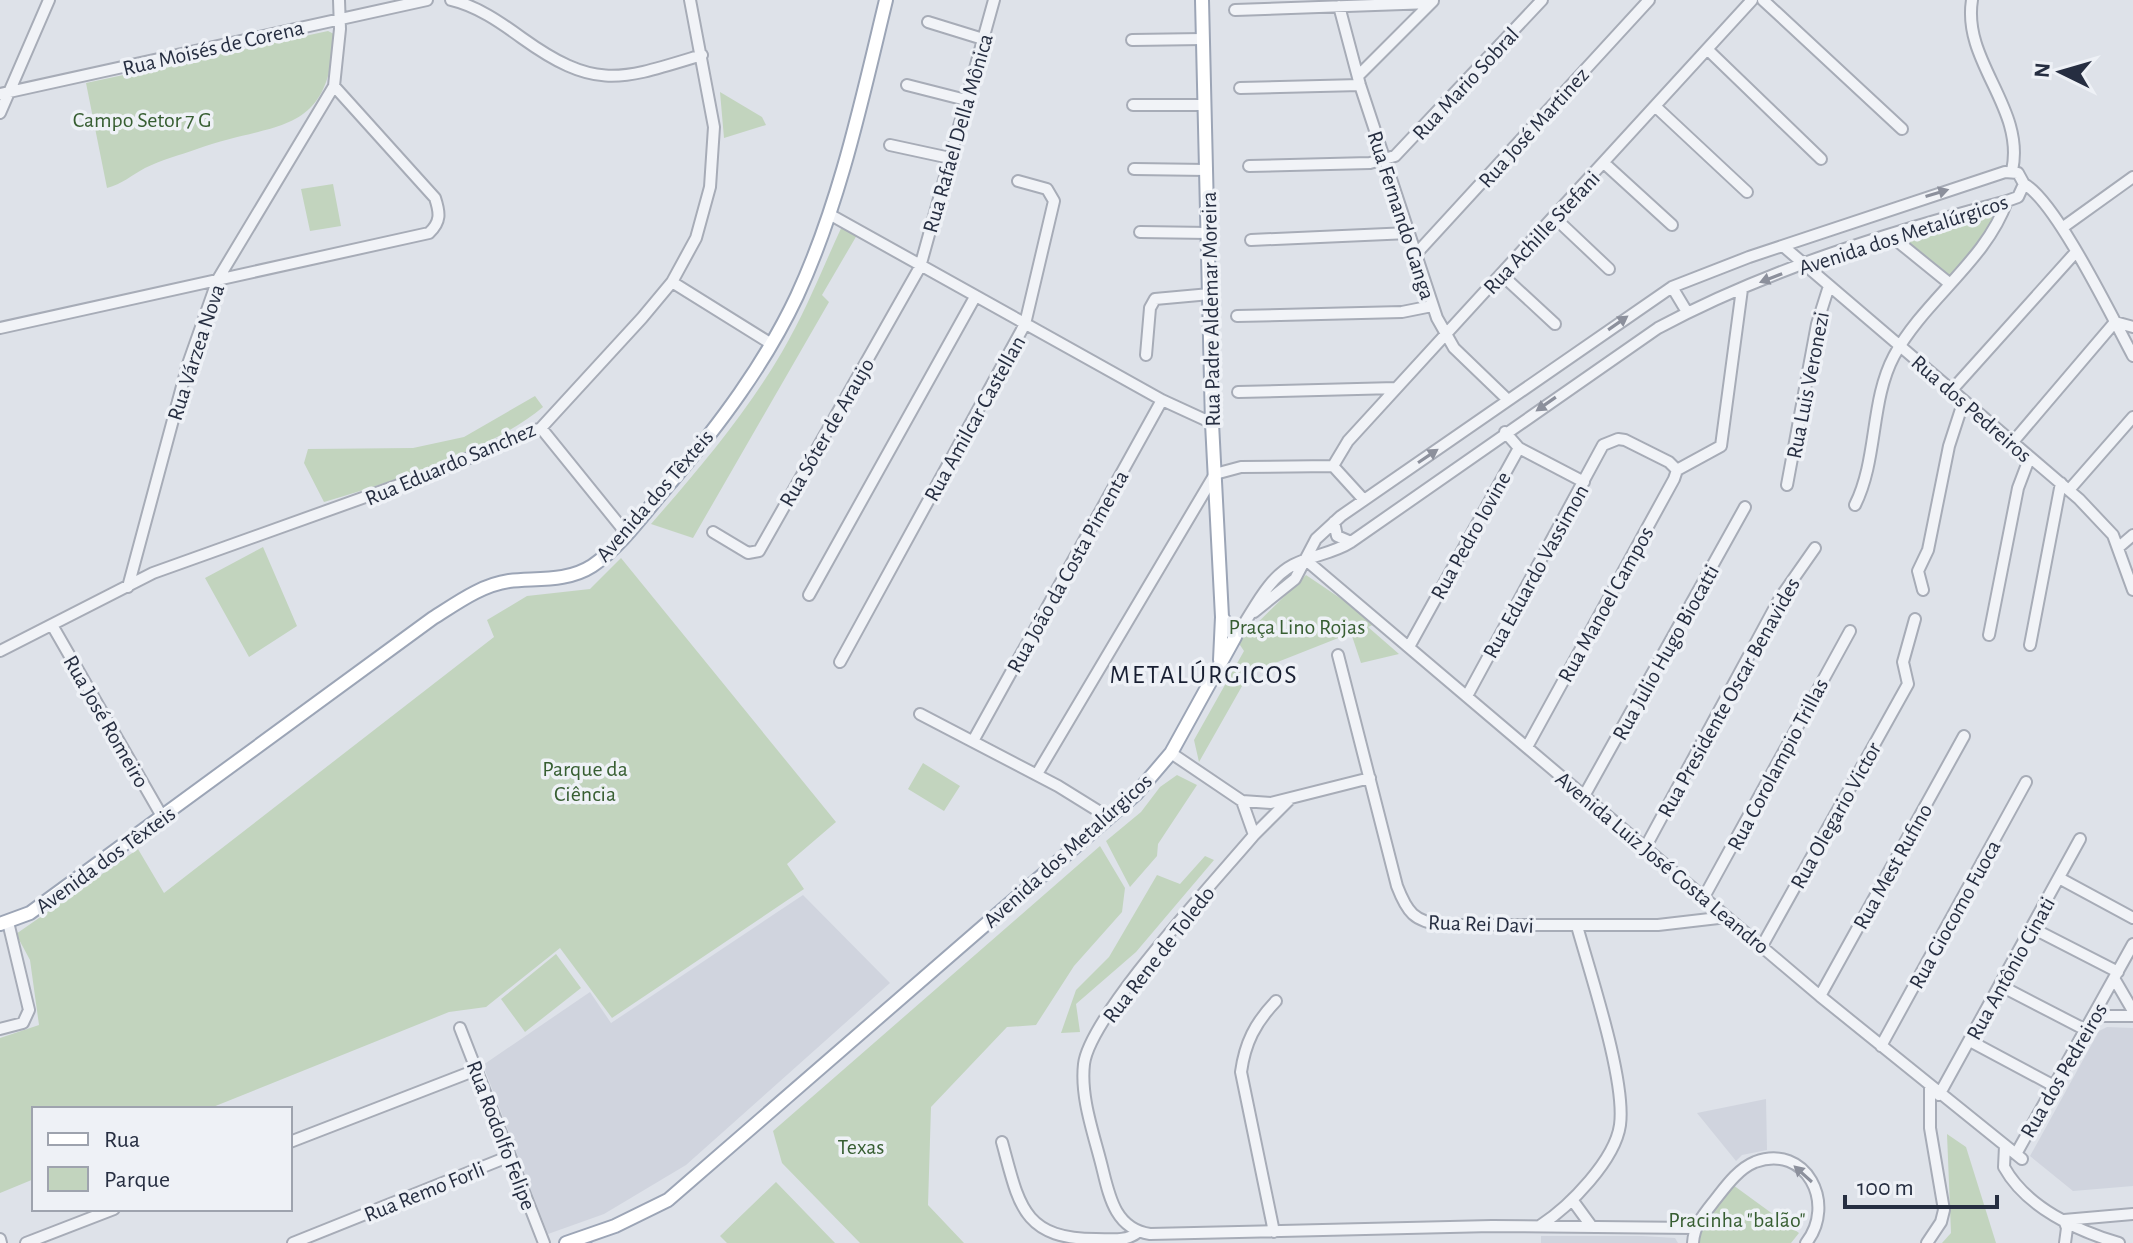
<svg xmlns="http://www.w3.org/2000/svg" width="2133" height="1243" viewBox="0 0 2133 1243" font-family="'Alegreya Sans',sans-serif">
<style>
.built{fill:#d0d4de}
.green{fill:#c2d4be}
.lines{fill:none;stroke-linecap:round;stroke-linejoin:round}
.stream{stroke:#96accc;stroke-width:3}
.minor-casing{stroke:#a7acb7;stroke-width:14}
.major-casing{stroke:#9ca5b6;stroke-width:16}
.minor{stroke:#f1f3f7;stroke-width:10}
.major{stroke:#fff;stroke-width:12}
.oneway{fill:#8c909c}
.labels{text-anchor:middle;stroke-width:7;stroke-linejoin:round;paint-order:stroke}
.street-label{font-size:22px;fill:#262e41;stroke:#eef1f6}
.park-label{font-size:22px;fill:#375e32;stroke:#eef1f6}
.quarter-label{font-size:26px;letter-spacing:2px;fill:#181f32;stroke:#eef1f6}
</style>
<rect width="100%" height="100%" fill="#dee2e9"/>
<!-- built -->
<path class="built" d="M803,895L890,983L686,1165L604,1214L548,1234L483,1065L590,992L611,1023Z
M2107,1027L2133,1028V1186L2073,1191L2030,1156L2099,1031Z
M1766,1099L1767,1150L1742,1155L1736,1161L1697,1113Z
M1541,1236H1642L1675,1238L1678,1243H1541Z"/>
<!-- green -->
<path class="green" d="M328,31L334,34C330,139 273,121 197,149C180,155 161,160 145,168C132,175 122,184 107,188L86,83Z
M720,92L762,117L766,125L724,138Z
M333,184L341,226L310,231L301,189Z
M1993,211L1997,219L1949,280L1905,242Z
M843,224L857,235L822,295L829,302L693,538L651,524C698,470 745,415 782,352C806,311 823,267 843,224Z
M535,396L543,407C492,450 389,483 324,502L304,463L308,449L413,448L464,437Z
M263,547L297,626L249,657L205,578Z
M621,558L836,822L787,864L804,889L612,1018L560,948L486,1007L449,1012L208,1109H34V1179L0,1193V1038L39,1025L30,960L16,934L138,849L164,893L494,637L487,620L527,596L590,589Z
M1306,575L1377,623L1368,627L1399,654L1361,663L1351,633L1257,670L1254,665L1199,762L1194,740L1244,651L1238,642Z
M923,763L960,786L944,811L908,789Z
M1177,775L1197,785L1158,844L1157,856L1130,887L1106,841L1141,812L1160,787Z
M1100,846L1125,888L1122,912L1074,966L1036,1025L1007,1027L931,1107L928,1205L964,1243H860L782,1163L773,1131Z
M1205,856L1214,860L1136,952L1076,1004L1080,1032L1061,1033L1076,990L1109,957L1157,875L1180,884Z
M556,954L581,988L525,1032L501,999Z
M1947,1134L1966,1147L1996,1243H1942L1951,1233Z
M776,1182L835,1243H727L720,1236Z
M1733,1185L1799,1233L1791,1243H1697L1699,1228Z"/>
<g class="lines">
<!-- stream -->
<path class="stream" d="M590,1243H591"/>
<defs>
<path id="minor" d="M451,0C477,6 500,22 522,38C596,91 620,80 702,55
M1763,0L1902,129
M1972,0C1962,62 2026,108 2012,171
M1339,6L1360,85L1437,318L1454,348L1508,400
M1235,10L1431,3
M928,22L983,39
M1132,40L1203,39
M1708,50L1821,159
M1358,76L1433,1
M907,85L966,100
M1240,88L1360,85
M0,94L427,0
M1133,105H1205
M1656,107L1747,192
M0,113L49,0
M890,145L950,158
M1604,163L1672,225
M1249,166L1370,163L1395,156L1542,0
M1134,169L1207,170
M2024,184C2056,201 2113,319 2133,356
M829,214L1162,400L1212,423
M1555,218L1609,269
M2062,228L2133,177
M1140,232L1209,233
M1891,236L1949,283
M1251,240L1409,233
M1783,246L2079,499L2113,535L2133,590
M1416,254L1649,0
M1502,275L1555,324
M672,282L770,343
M1672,287L1687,312
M1237,316L1402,312L1432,306
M0,328L429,233C441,222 440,213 435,198L334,86
M1146,355L1150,308L1155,299L1210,294
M1951,391L2075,253
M1238,392L1396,388
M541,428L626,533
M1505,432L1519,448L1584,482
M2012,443L2115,322L2133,327
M1333,466L1348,441L1752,0
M1333,466L1364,500
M1677,470L1721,446L1742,289
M1787,485L1817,324L1829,286
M2069,490L2133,417
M1855,505C1878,459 1870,401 1894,356C1924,300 1986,261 2007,201
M1334,522L1337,536L1351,542
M713,532L748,553L759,551L920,267L994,0
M2119,547L2133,535
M1307,561L1820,996L2022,1159
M128,587L188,364L218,279L334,86L340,29L339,0
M1923,590L1918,571L1928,550L1949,446L1963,403
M809,595L975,297
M1254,612L1295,579L1316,539L1341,516L1672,287L1749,257L2005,172L2018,173L2024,184
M52,625L163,818
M1989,635L2018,488L2029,459
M1235,637C1253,613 1265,580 1293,565C1312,555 1332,554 1351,542L1658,328C1766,270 1889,232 2007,201L2018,197L2024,184
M1410,645L1519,448
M2030,645L2061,483
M0,651L153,573L435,472L541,428L642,318L672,282L696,238L710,187L714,127L690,0
M1338,655L1397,886C1407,912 1414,922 1443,925H1658L1727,917
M840,662L1025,324L1054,201L1047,189L1018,181
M1467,696L1603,445L1618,439L1625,440L1669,462L1677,470L1674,479L1527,747
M920,714L1058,786L1108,817
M973,741L1162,400
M1171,753L1242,801L1271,803L1370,778
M1037,774L1215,474L1241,467L1333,466
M1584,796L1745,507
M1242,801L1254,835C1217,879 1090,1015 1084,1064C1080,1099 1095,1137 1103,1171C1110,1200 1117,1229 1150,1234L1492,1226L1694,1228
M1254,835L1289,800
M1645,848L1780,598L1815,548
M2059,878L2133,918
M1704,897L1850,631
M2032,928L2118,972
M1762,946L1908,684L1903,662L1915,619
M2115,980L2133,1011
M2001,986L2086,1030
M1820,996L1964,736
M2093,1016H2133
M460,1028L544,1243
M0,1029L23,1023L29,1010L8,922
M1970,1041L2056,1087
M1881,1046L2026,782
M1939,1095L2080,839
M290,1142L476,1070
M1002,1142C1019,1204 1022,1239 1096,1239C1111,1239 1126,1242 1138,1232
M2005,1146L2004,1167C2026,1207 2077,1231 2119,1243
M2016,1154L2133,944
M1573,1201L1592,1227
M1541,1225C1570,1206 1615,1160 1620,1125C1626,1080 1590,973 1577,926
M1274,1232L1241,1072C1245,1043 1255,1023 1276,1001
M0,1239L1,1243
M26,1243L114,1209
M293,1243L510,1156
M1693,1243C1694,1225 1704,1214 1715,1200C1726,1186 1738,1169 1755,1162C1806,1143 1837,1204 1806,1243
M1927,1243L1941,1222L1944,1210L1930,1128V1088
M2065,1243L2067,1228L2064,1220L2133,1214"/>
<path id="major" d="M1202,0L1212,423L1222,617L1220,660
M0,924L30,913L433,618C457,603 481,585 509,581C537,578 567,582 592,566C622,546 647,509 671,482C719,425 765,364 797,296C840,203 862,99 886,0
M566,1243L615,1226L668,1200L1136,794L1171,753L1235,637L1222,617"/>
</defs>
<!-- minor casing -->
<use href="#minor" class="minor-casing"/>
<!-- major casing -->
<use href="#major" class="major-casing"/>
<!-- minor -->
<use href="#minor" class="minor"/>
<!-- major -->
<use href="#major" class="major"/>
</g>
<!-- one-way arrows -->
<defs><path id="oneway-solid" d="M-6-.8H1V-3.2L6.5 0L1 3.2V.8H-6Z" transform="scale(2)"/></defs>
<g class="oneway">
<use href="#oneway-solid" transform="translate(1937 193) rotate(-17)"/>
<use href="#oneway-solid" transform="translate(1771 278) rotate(159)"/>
<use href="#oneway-solid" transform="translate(1618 323) rotate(-35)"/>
<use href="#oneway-solid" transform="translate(1546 404) rotate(145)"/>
<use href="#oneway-solid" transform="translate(1428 456) rotate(-34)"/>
<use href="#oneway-solid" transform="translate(1803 1174) rotate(-138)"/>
</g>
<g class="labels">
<!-- street labels -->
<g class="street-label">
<text transform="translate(213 47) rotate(-13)" y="8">Rua Moisés de Corena</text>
<text transform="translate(1465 83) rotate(-47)" y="8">Rua Mario Sobral</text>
<text transform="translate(1533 127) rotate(-48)" y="8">Rua José Martinez</text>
<text transform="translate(957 133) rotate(-74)" y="8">Rua Rafael Della Mônica</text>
<text transform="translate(1402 215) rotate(72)" y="8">Rua Fernando Ganga</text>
<text transform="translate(1541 232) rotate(-47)" y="8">Rua Achille Stefani</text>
<text transform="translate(1903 234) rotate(-18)" y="8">Avenida dos Metalúrgicos</text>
<text transform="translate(1210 309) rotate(-91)" y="8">Rua Padre Aldemar Moreira</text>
<text transform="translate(195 352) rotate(-72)" y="8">Rua Várzea Nova</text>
<text transform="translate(1807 385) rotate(-79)" y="8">Rua Luis Veronezi</text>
<text transform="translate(1972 408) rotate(41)" y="8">Rua dos Pedreiros</text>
<text transform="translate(974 418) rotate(-61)" y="8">Rua Amilcar Castellan</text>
<text transform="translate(826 432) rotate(-60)" y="8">Rua Sóter de Araujo</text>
<text transform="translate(450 463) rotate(-23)" y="8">Rua Eduardo Sanchez</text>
<text transform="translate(654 495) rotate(-49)" y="8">Avenida dos Têxteis</text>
<text transform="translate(1470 535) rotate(-61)" y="8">Rua Pedro Iovine</text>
<text transform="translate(1067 571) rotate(-61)" y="8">Rua João da Costa Pimenta</text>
<text transform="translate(1535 571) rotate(-61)" y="8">Rua Eduardo Vassimon</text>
<text transform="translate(1605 604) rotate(-61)" y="8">Rua Manoel Campos</text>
<text transform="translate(1665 652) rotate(-61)" y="8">Rua Julio Hugo Biocatti</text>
<text transform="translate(1728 697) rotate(-61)" y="8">Rua Presidente Oscar Benavides</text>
<text transform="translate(107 721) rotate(60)" y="8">Rua José Romeiro</text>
<text transform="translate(1777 764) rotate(-62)" y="8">Rua Corolampio Trillas</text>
<text transform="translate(1835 815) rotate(-61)" y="8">Rua Olegario Victor</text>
<text transform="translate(1067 850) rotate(-42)" y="8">Avenida dos Metalúrgicos</text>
<text transform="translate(105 859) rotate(-36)" y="8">Avenida dos Têxteis</text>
<text transform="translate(1663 862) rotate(40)" y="8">Avenida Luiz José Costa Leandro</text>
<text transform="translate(1892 866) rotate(-61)" y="8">Rua Mest Rufino</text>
<text transform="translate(1954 914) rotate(-61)" y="8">Rua Giocomo Fuoca</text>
<text transform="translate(1481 923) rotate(2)" y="8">Rua Rei Davi</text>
<text transform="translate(1158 954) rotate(-52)" y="8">Rua Rene de Toledo</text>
<text transform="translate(2010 968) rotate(-61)" y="8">Rua Antônio Cinati</text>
<text transform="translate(2063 1070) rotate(-60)" y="8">Rua dos Pedreiros</text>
<text transform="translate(502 1135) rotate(69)" y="8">Rua Rodolfo Felipe</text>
<text transform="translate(424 1191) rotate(-22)" y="8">Rua Remo Forli</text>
</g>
<!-- park labels -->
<g class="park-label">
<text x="142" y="127">Campo Setor 7 G</text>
<text x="1297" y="634">Praça Lino Rojas</text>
<text x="585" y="776">Parque da<tspan x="585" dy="25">Ciência</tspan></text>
<text x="861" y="1154">Texas</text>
<text x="1737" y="1227">Pracinha "balão"</text>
</g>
<!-- quarter labels -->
<g class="quarter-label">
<text x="1204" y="683">METALÚRGICOS</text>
</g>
</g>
<!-- legend -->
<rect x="32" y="1107" width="260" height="104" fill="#eef1f6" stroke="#9ea3ae" stroke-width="2"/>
<rect x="48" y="1133" width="40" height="12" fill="#ffffff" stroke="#9ea3ae" stroke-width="2"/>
<text x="104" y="1147" font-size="24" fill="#262e41">Rua</text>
<rect x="48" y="1167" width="40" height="24" fill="#c2d4be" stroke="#9ea3ae" stroke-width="2"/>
<text x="104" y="1187" font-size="24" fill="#262e41">Parque</text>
<!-- north arrow -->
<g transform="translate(2061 72) rotate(275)" stroke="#eef1f6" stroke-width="6" paint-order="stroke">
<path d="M0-6L14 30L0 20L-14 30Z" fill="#262e41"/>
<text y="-12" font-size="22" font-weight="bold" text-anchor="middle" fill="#262e41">N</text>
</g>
<!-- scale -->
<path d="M1845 1195v12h152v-12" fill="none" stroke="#262e41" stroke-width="4"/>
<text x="1857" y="1195" font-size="24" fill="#262e41" stroke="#eef1f6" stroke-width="6" paint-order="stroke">100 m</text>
</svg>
